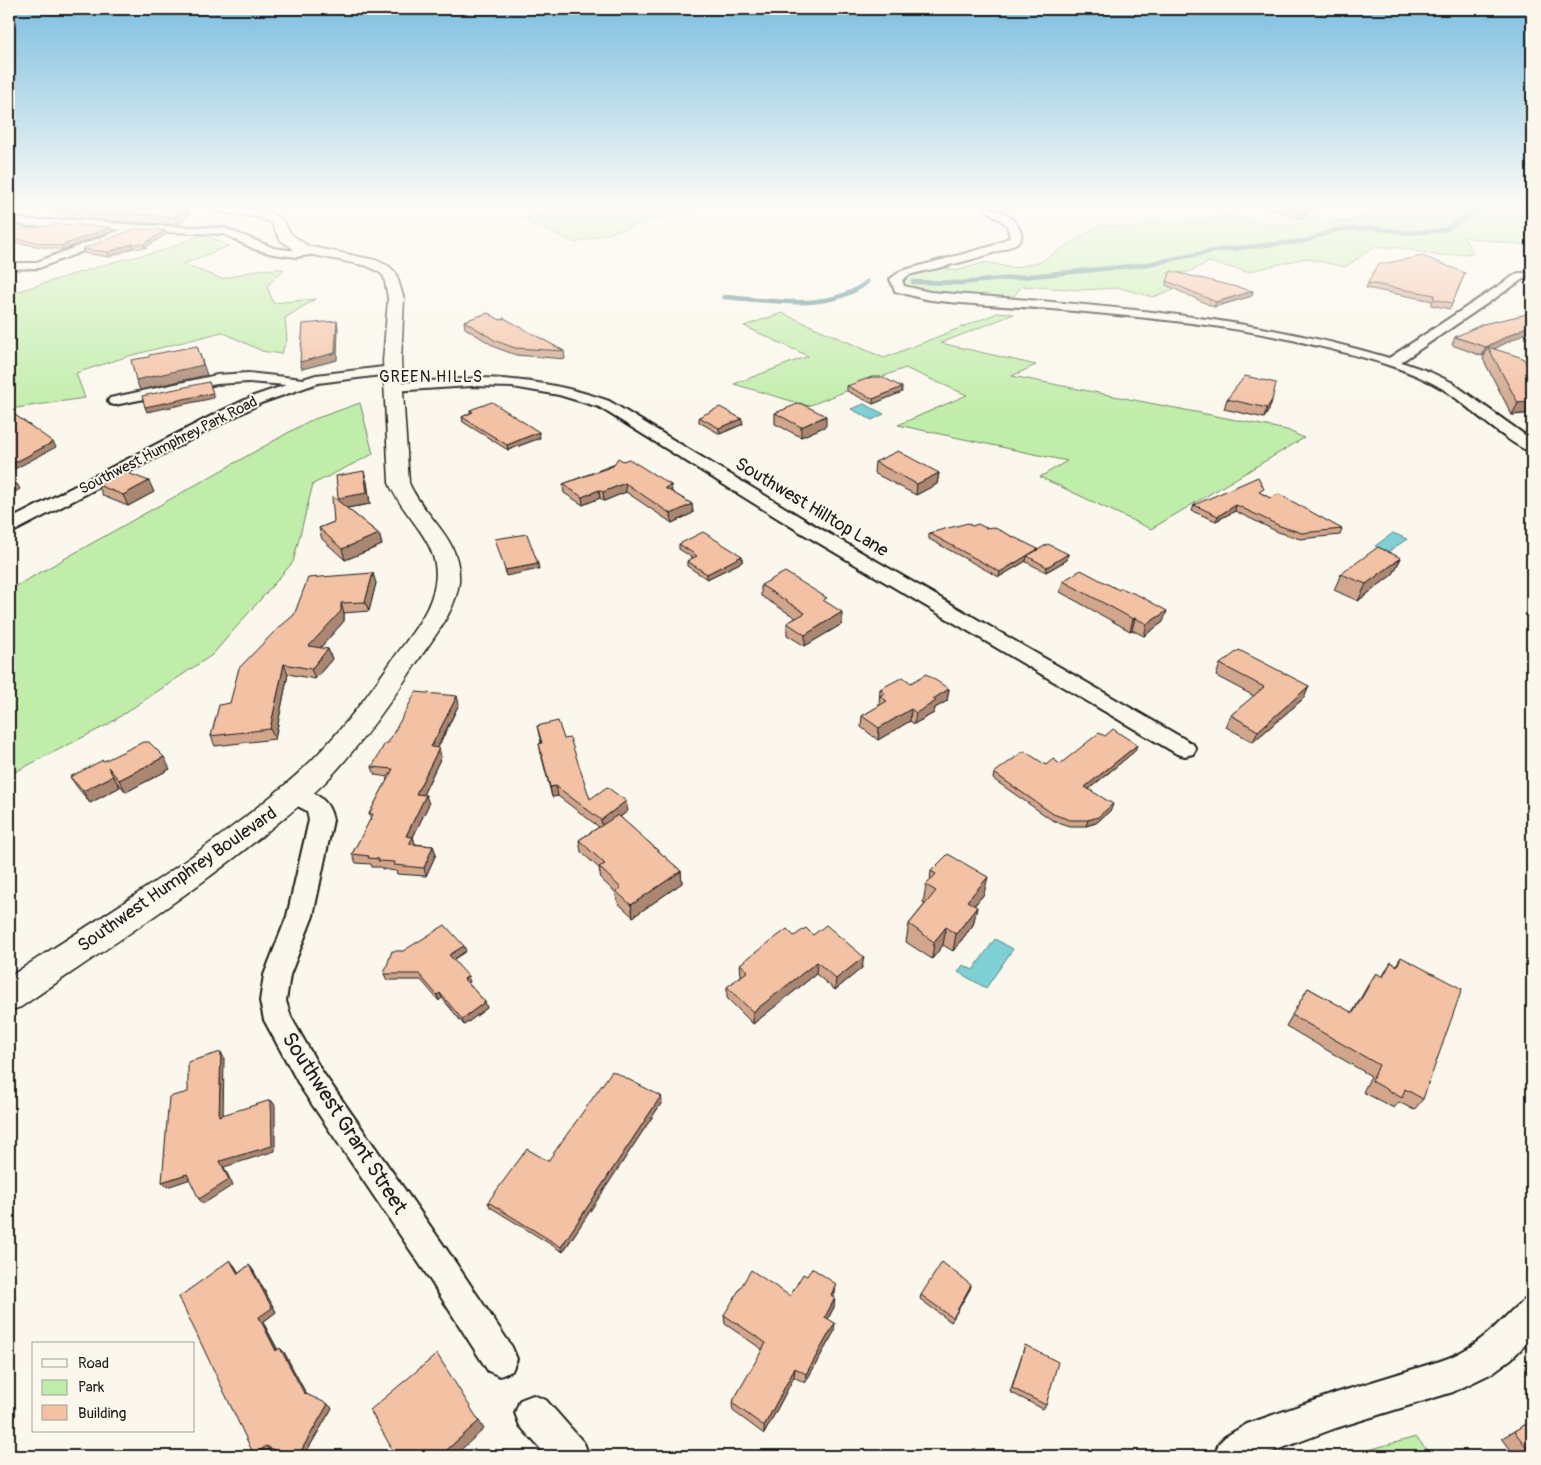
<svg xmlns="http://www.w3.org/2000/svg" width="1541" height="1465" viewBox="0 0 1541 1465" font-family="Pangolin,sans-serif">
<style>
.green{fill:#c1edaa;stroke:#6e8463}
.water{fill:#7ed0d4;stroke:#57888a}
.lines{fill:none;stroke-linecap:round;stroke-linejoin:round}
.stream{stroke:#57888a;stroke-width:4.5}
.street-casing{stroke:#1c1c1c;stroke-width:4}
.secondary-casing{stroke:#1c1c1c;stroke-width:3}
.street{fill:#fbf7ec;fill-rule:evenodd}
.secondary{fill:#fbf7ec;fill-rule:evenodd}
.wall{fill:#d1a68d;stroke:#1c1c1c}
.shaded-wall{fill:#aa8773;stroke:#1c1c1c}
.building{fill:#f3c1a4;stroke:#1c1c1c}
.labels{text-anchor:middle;stroke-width:4;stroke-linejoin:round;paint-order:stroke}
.far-street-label{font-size:15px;fill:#1c1c1c;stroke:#fbf7ec}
.far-neighbourhood-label{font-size:16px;letter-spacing:1px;fill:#1c1c1c;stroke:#fbf7ec}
.street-label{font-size:18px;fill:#1c1c1c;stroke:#fbf7ec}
.near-street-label{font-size:21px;fill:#1c1c1c;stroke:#fbf7ec}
</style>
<rect width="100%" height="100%" fill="#fbf7ec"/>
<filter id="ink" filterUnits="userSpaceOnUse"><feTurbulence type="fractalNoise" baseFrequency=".02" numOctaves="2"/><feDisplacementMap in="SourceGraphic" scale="10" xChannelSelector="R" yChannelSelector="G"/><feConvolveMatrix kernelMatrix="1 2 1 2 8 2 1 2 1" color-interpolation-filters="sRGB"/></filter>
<g filter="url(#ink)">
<!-- green -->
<path class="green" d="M564,208H696L575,243L522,219Z
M1385,208H1532V246L1463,237L1474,253L1440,256L1397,247H1374L1345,267L1305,258L1247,272L1209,262L1189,272L1167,273L1180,287L1153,297L1120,288L1082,290L1022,286L1010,301L924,292L904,285L906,274L936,265L956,271L986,262L1012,268L1040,262L1100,225L1132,228L1154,221H1204L1230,215L1259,223L1293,226L1305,219L1350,222Z
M204,234L229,246L183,264L222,279L257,270L284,269L267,286L273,303L315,299L285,318L287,340L281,354L262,351L222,332L129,356L76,373L85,398L9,409V294L117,261L161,251Z
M1000,312L1014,314L941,343L1036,365L1012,376L1287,430L1304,438L1151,529L1040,477L1067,461L898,425L967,395L905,368L808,406L734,384L808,356L744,326L782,313L884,358Z
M360,403L373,454L313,484L293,562L212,655L107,725L9,775V590L309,421Z
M1416,1437L1432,1456H1346Z"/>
<!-- water -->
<path class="water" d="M864,404L884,414L872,420L851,409Z
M1393,533L1407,539L1388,552L1375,546Z
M995,939L1013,949L986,988L958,972L963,965L973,970Z"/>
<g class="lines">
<!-- stream -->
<path class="stream" d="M913,282L961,283L1142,265L1220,250L1305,241L1335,230L1374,228L1409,233L1444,230L1480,209L1489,208
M724,297C770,300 829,313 867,282"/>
<defs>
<path id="street" d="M984,208C996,208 1005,212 1014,221C1018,226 1025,236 1019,241C1005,254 931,269 909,275L902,280L904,286L930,292C1085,305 1240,313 1389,358L1518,273H1526L1528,275L1526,277L1401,362L1430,372L1451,382L1532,440V452C1511,447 1465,403 1443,389C1407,367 1355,355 1314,345C1229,324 1140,317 1052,309C1012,306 971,305 931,300C919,298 907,294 895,291L890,279L901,271L992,246L1010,237L1007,225Z
M9,216L27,220H82L135,225L225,228L274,248L288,250L312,249L318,252L316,254L296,257L273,254L254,249L224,234L136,231L39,268L9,269V263H34L120,230L82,226H27L9,222Z
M392,366L399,370L397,373L318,383L261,403L15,531L9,532V520L219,412L251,397L286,385L248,382L217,384L115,405L110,404L108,401L110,398L217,375L248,373L303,379L316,375Z
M482,378C526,379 568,386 609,401L807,521L1193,744L1196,749L1193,754L1185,756L1177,754L795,529L599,407L559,395L513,387L471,386L393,391L386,387L393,383Z
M294,786C314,792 329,798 333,820L313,916L290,975L286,1001L291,1017L321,1070L449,1253L512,1347L517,1359L512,1371L500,1376L488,1371L427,1275L301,1088L264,1020L260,1001L264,975L287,916L309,820L307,811L286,800L283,794L286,788Z
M1532,1296V1338L1511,1359L1492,1373L1453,1392L1336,1428L1261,1456H1214L1219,1443L1225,1437L1247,1424L1336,1393L1440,1361C1463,1354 1483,1339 1499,1323C1510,1313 1518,1302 1532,1296Z
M533,1395L546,1400L584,1443L589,1456H547L520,1426L515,1413L520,1400Z"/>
<path id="secondary" d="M211,208H245L270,212L282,219L291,234L308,246L376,260L389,266L396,273L404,299L401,361L409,483C425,519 462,538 459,582C456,612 431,641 415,665C390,703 364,740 333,774C312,797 286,816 262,836C186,898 102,951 21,1007L9,1011V977C88,925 169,876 244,818C267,799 292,781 313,759C343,729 367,696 391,662C408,638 431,613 435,583C442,542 403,518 389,483L383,361L388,299L384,277L379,272L367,266L298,252L280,240L272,224L261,218L218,212Z"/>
</defs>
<!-- street casing -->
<use href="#street" class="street-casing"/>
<!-- secondary casing -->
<use href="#secondary" class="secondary-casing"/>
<!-- street -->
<use href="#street" class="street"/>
<!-- secondary -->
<use href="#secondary" class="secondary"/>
</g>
<!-- wall -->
<path class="wall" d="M50,208H187L189,215L178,225L68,218Z
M1264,208H1314L1301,219Z
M9,231H112L63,250L9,242Z
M166,234L145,248H133L109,257L84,253L82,249Z
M1465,273L1450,309L1431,305L1433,301L1366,288L1368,283Z
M1167,281L1253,291L1252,296L1214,307L1166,285Z
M500,320L564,351L565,359L516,355L497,348L465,328L464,321Z
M1455,337L1495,349L1532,374V413L1512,415L1483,359L1485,354L1482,356L1452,345Z
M847,386L902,392L873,404L847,391Z
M1227,399L1272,400L1269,410L1264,418L1224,409Z
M470,410L540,438L508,450L463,422L462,417L470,413Z
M775,413L826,426L801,437L775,424Z
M699,417L743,424L720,434L699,422Z
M623,461L671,485L672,492L692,504L693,513L672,523L626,492L604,501L600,498L583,505L564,493L563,484Z
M875,462L939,473L937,484L916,495L874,473Z
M367,482L370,504L347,508L379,534L382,545L345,560L322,539L319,528L334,522L339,501Z
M98,485L154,492L128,506L103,496Z
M1263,494L1270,498L1342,529L1340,535L1300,539L1278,532L1235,511L1216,521L1192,511L1194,505Z
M972,526L986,528L1037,550L1068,554L1067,560L1046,572L1026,562V561L999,577L929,539V533Z
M679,544L742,556V562L707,579L687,566V561L693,558L679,549Z
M1401,558L1393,574L1358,601L1334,590L1341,574Z
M1063,581L1163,622L1144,636L1132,630L1130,631L1060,592Z
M376,583L369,611L344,613V621L320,648L328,649L332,659L315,679L288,674L275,739L215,746L211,736L230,703L294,615Z
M761,585L827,603L842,624L805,646L787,635V623L796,618L761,596Z
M1220,664L1309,686L1304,698L1253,742L1226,727L1231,715L1254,696L1216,676Z
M911,683L949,689L947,701L935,708L934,713L914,724L910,721L878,740L861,727L862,716L879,706L880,689Z
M459,704L438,748H439L441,757L423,795L429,804L413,837L415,844L433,846L436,854L426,876L397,874L396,871L382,869L381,867H372L371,864L356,863L352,854L371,819L369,814L389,777L375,775L372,767L388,743Z
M537,726L564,739L590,799L628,811L620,817L681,871L682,883L633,917L618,903L616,893L601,879L599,868L581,852L579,840L599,827L558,796L552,797L541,754L539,744L541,743Z
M1135,751L1089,789L1111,810L1096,823L1086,826H1069L1052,820L993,779L994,773L1046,765L1060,764Z
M104,761L170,769L126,792L116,781L120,787L90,803L78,788L70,777Z
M931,871L984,894L974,906L977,907L973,925L953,951L943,945L932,959L906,942L909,924L925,904L923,903L926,885L930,881Z
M813,935L862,968L835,990L816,974L753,1024L727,998V987L741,976V975L740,964L794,936Z
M1532,938V946L1528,943Z
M466,951L453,960L470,982L468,983L485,1002L487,1008L464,1025L442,998L439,1001L421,980H387L384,974Z
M1401,957L1423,1099L1414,1110L1399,1102L1394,1108L1363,1092L1371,1076L1286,1026L1308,988L1352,1013L1368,985L1376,973L1382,977L1391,962L1396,965Z
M661,1096L662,1102L563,1252L490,1207L488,1202L548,1161Z
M234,1265L239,1273L249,1265L253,1270L276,1312L263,1322L278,1350L284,1352L306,1394L332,1408L304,1456H284L270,1450L262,1456H255Z
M836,1284L835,1293L833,1297L834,1307L828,1319L834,1332L805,1383L794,1377L764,1434L733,1411L732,1403L763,1350L725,1324L724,1315Z
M971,1285L970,1289L951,1322L920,1299L921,1295Z
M1025,1345L1046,1405L1043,1409L1010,1392Z
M1532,1421V1456H1515L1502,1438L1514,1431Z"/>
<!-- shaded-wall -->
<path class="shaded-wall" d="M187,208L189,215L178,225L175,217Z
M1307,208H1314L1301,219L1304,211Z
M110,227L112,231L63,250L61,246Z
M165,230L166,234L145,248L144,244Z
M132,244L133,248L109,257L108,252Z
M1253,291L1252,296L1214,307L1216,302Z
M337,321L338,328L337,360L302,369L300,362Z
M1532,324V330L1490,351L1488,347L1485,354L1482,356L1486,347Z
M197,346L207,375L140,390L136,380Z
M209,382L214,398L147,412L145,407Z
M902,387V392L873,404V399Z
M1272,400L1269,410L1264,418L1267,408Z
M1532,401V413L1512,415L1518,403Z
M826,416V426L801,437V427Z
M742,419L743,424L720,434L719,428Z
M539,432L540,438L508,450L507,445Z
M53,442L56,447L9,472V466Z
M364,471L367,482L370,504L341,509L338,498Z
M939,473L937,484L916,495L917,484Z
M149,481L154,492L128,506L123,495Z
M625,483L626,492L604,501L603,492Z
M17,484L20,489L9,496V489Z
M671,485L672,494L665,488Z
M599,490L600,498L583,505L582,497Z
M692,504L693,513L672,523L671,514Z
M1236,505L1235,511L1216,521L1218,516Z
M379,534L382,545L345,560L342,549Z
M1038,549L1036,555L1027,556L1026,561L999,577L1000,572Z
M1068,554L1067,560L1046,572L1047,567Z
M742,556V562L707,579V574Z
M1401,558L1393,574L1358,601L1366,584Z
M538,564L539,569L506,576L505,570Z
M373,573L376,583L369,611L365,602Z
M341,603L344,613V621L313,656L309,646Z
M1167,611L1163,622L1144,636L1147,624Z
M842,612V624L805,646V635Z
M1135,618L1132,630L1130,631L1133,619Z
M328,649L332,659L315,679L311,669Z
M284,664L288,674L275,739L270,729Z
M1309,686L1304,698L1253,742L1258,731Z
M949,689L947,701L935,708L934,713L914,724L916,713L933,699Z
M457,696L459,704L433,756L431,747Z
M911,709L910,721L878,740L879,728Z
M1137,745L1135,751L1084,793L1085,787Z
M439,748L441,757L419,803L416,794Z
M164,757L170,769L126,792L119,780Z
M113,776L120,787L90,803L83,791Z
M556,786L558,796L552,797L550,787Z
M426,795L429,804L413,837L416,846L412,852L406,836Z
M626,801L628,811L603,830L601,820Z
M1113,804L1111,810L1096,823L1086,826L1088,820Z
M433,846L436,854L426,876L424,868Z
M681,871L682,883L633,917L631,905Z
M988,877L984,894L963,918L967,901Z
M977,907L973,925L953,951L956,934Z
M946,927L943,945L932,959L934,942Z
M464,946L466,951L451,961L449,955Z
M864,957L862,968L835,990L836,979Z
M817,962L816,974L753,1024V1012Z
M468,976L470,982L466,984L464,979Z
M440,993L442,998L439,1001L437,995Z
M485,1002L487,1008L464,1025L462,1019Z
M221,1052L224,1058L223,1121L219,1116Z
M661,1096L662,1102L563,1252L561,1247Z
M271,1100L275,1105V1151L224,1167L233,1185L203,1204L199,1199L220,1161Z
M187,1174L191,1179L167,1187L162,1182Z
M230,1260L234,1265L242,1278L238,1274Z
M249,1265L253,1270L276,1312L263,1322L280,1355L276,1351L259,1317Z
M836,1284L835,1293L830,1304L831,1295Z
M971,1285L970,1289L951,1322L953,1318Z
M835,1298L834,1307L824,1326L825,1317Z
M835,1323L834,1332L805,1383L806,1374Z
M280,1348L284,1352L308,1397L304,1393Z
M795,1368L794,1377L764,1434V1426Z
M328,1404L332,1408L304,1456H298Z
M479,1421L484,1429L454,1456H440Z
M266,1446L270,1450L262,1456H255L254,1455Z"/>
<!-- building -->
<path class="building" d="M60,208H187L175,217L65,211Z
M1293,208H1307L1304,211Z
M62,224L110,227L61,246L9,238V231Z
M135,229L165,230L144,244H132L108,252L82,249Z
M1423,256L1465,273L1452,303L1433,299L1435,295L1368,283L1377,265Z
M1171,271L1253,291L1216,302L1167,281Z
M488,313L500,320L504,318L564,351L515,348L496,341L464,321Z
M1532,313V324L1486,347L1455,337L1483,324Z
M337,321L335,353L300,362L303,324Z
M197,346L203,365L136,380L131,360L149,357V355Z
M1488,347L1523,358L1532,374V401L1518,403Z
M1245,376L1276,383L1272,400L1267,408L1227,399Z
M872,377H882L902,387L873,399L847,386Z
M209,382L213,393L145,407L142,396Z
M492,402L539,432L507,445L462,417L473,412L470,410Z
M800,403L826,416L801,427L775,413Z
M720,407L742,419L719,428L699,417Z
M9,412H11L53,442L9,466Z
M898,451L939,473L917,484L875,462Z
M618,458L623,461L629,459L671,485L665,488L692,504L671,514L625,483L603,492L599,490L582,497L563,484L613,466Z
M364,471L367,493L338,498L336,476Z
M125,472L149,481L123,495L98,485Z
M1258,477L1264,489L1259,492L1270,498L1279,494L1342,529L1302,533L1280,526L1236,505L1218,516L1194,505Z
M9,482L17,484L9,489Z
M332,496L379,534L342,549L319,528L334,522Z
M968,523L972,526L978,524L986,528L993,527L1038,549L1000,572L929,533Z
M703,532L742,556L707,574L687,561L697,556L679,544Z
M527,534L538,564L505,570L495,539Z
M1048,544L1068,554L1047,567L1027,556Z
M1378,547L1401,558L1366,584L1341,574Z
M1081,570L1119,590L1121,588L1140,596L1167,611L1147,624L1135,618L1133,619L1063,581Z
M785,572L827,598L823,600L842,612L805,635L787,623L805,613L761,585Z
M373,573L365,602L341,603V611L309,646L328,649L311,669L284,664L270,729L211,736L219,705L230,703L239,668L275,631L294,615L308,578Z
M1239,650L1309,686L1258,731L1231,715L1264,687L1220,664Z
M926,674L949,689L933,699L936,701L916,713L911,709L879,728L862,716L887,701L880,696L885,693L880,689L903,677L911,683Z
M416,692L457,696L431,747L439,748L416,794L426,795L406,836L413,837L409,844L433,846L424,868L394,865L395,862L378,861L379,859L368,858L369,856L352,854L373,814H369L393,769L372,767L385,743H388Z
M558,721L564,739L570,738L590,799L607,787L626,801L601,820L556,786L550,787L539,744L542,743L537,726Z
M1113,729L1137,745L1085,787L1113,804L1098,817L1088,820H1070L1053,814L994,773L1024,751L1046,765L1053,759L1060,764L1099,733L1105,736Z
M143,742H149L164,757L119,780L108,767L113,776L83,791L70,777L103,760L104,761Z
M618,815L681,871L631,905L616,891L621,888L599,867L605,864L579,840Z
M948,854L988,877L967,901L977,907L956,934L946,927L934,942L909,924L936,891L926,885L936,874L931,871Z
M445,925L464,946L449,955L468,976L464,979L485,1002L462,1019L440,993L437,995L419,974H384L392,951H403Z
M826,925L864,957L836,979L817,962L753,1012L727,987L748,971L740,964L787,929L794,936L806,928L813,935Z
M1401,957L1462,989L1423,1099L1405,1089L1402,1098L1372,1081L1379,1065L1292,1015L1308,988L1353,1013L1376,973L1383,977L1391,962L1397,966Z
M221,1052L219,1116L271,1100L272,1146L220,1161L229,1180L199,1199L187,1174L162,1182L169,1097L188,1092V1062Z
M612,1071L661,1096L561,1247L488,1202L527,1149L548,1161Z
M230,1260L238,1274L249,1265L272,1308L259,1317L276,1351L280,1348L304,1393L328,1404L298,1456H287L266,1446L254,1455L179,1297Z
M942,1262L971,1285L953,1318L921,1295Z
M812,1268L836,1284L831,1295L835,1298L825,1317L835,1323L806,1374L795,1368L764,1426L732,1403L766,1343L724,1315L751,1270L790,1296L803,1274L807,1276Z
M1025,1345L1058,1362L1046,1405L1012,1388Z
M437,1354L479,1421L440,1456H396L370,1410Z
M1532,1421V1454L1514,1431Z"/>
</g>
<!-- sky -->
<linearGradient id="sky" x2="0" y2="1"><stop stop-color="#7dbfe0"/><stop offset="0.5" stop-color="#fdfbf6"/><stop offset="1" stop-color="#fdfbf6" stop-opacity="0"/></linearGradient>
<rect width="1541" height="413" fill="url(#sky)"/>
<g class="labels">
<!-- far-street labels -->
<g class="far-street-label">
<text transform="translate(168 445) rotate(-27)" y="5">Southwest Humphrey Park Road</text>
</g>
<!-- far-neighbourhood labels -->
<g class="far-neighbourhood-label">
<text x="431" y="382">GREEN HILLS</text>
</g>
<!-- street labels -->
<g class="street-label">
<text transform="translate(812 507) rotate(31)" y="6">Southwest Hilltop Lane</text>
<text transform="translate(177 879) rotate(-35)" y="6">Southwest Humphrey Boulevard</text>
</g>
<!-- near-street labels -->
<g class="near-street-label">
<text transform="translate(345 1123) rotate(57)" y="7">Southwest Grant Street</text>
</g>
</g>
<!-- margin -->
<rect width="1541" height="1465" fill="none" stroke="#fbf7ec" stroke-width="30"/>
<rect x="15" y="15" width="1511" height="1435" fill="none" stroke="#1c1c1c" stroke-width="2" filter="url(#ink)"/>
<!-- legend -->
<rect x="32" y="1342" width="162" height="90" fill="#fbf7ec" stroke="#a29f99"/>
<rect x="42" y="1359" width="25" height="8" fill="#fbf7ec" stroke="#a29f99"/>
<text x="78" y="1368" font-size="15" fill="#1c1c1c">Road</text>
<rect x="42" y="1380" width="25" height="15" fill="#c1edaa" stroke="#a29f99"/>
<text x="78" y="1392" font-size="15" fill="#1c1c1c">Park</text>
<rect x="42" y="1405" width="25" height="15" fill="#f3c1a4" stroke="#a29f99"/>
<text x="78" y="1418" font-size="15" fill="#1c1c1c">Building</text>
</svg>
